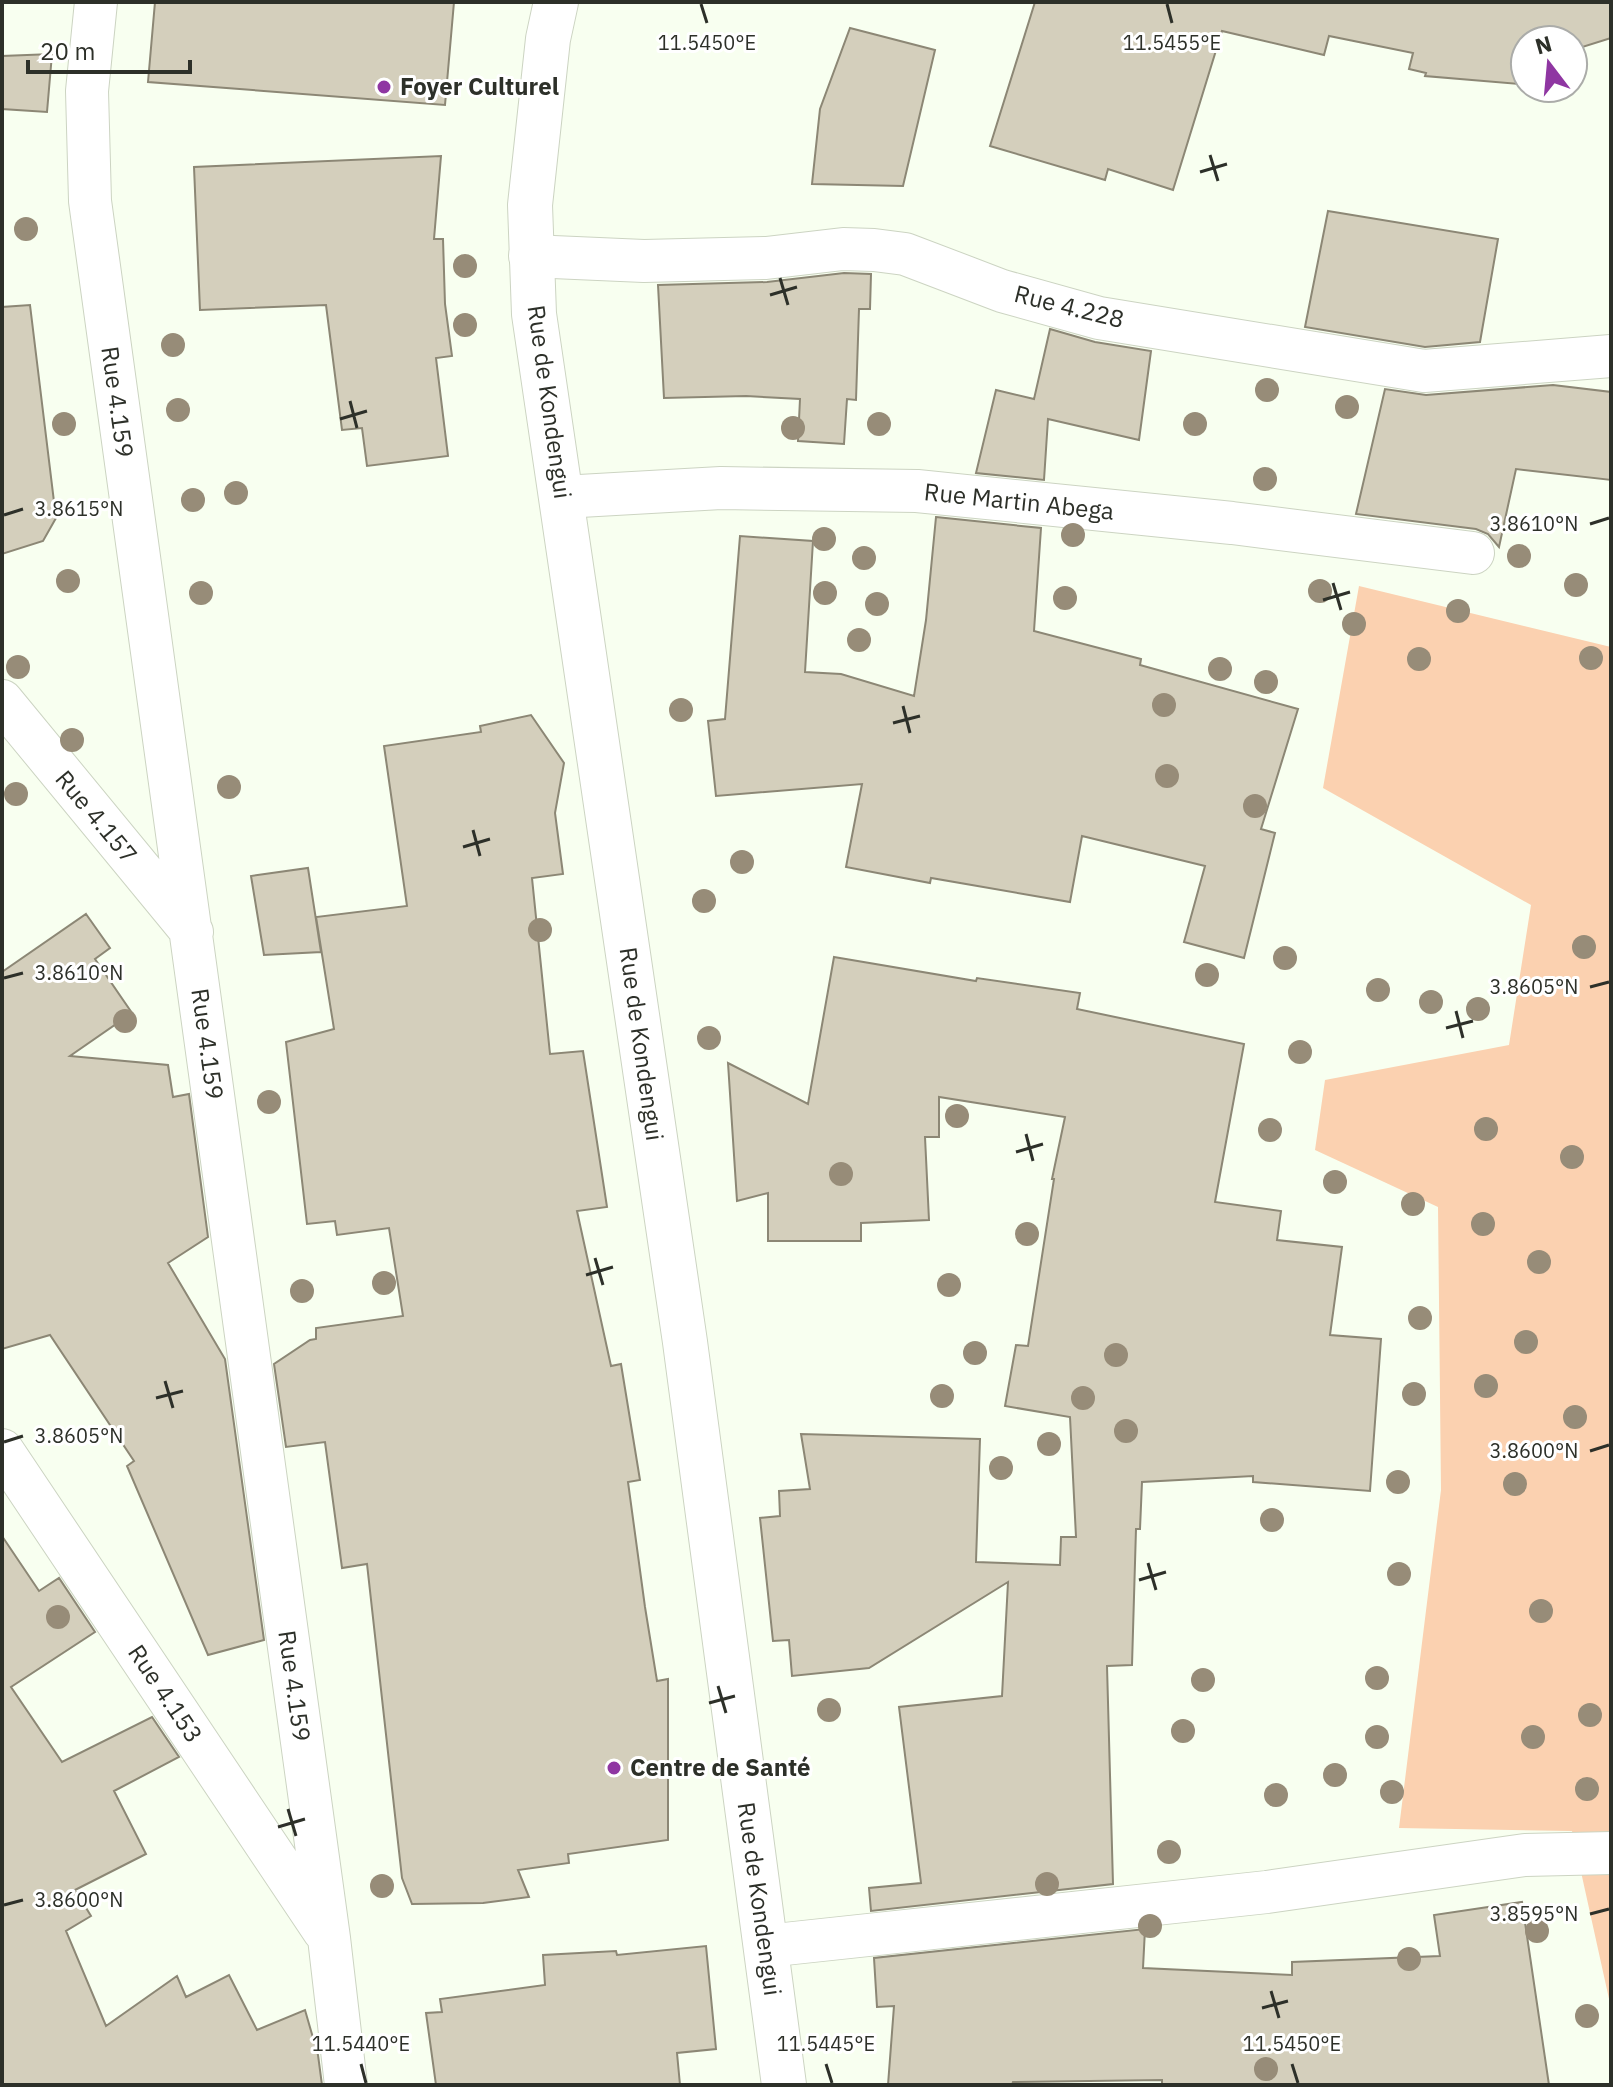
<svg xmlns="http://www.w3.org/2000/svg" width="1613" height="2087" viewBox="0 0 1613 2087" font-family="'IBM Plex Sans',sans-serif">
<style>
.green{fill:#fbd1b0}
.building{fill:#d4cfbc;stroke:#8c8775;stroke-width:2}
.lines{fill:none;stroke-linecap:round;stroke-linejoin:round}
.street-casing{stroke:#ccd4c2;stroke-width:44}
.secondary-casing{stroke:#ccd4c2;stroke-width:46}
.street{stroke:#fff;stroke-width:42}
.secondary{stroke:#fff;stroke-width:44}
.tree{fill:#978c78}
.ticks{fill:none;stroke:#2d3029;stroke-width:3}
.poi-dot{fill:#8f36a2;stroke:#fff;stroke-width:3}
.labels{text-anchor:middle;stroke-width:6;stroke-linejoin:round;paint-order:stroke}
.poi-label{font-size:24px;font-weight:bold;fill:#2d3029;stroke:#fff;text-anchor:start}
.street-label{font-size:24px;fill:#2d3029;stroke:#fff}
.ticks-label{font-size:20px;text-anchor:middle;fill:#2d3029;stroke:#fff;stroke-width:6;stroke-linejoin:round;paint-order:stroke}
</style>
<rect width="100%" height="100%" fill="#f8fff0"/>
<!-- green -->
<path class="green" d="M1359,586L1611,647V2008L1572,1831L1399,1828L1441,1490L1438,1207L1315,1150L1325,1080L1509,1045L1531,905L1323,788Z"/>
<!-- building -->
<path class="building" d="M155,2H454L445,105L148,82Z
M1035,2H1611V38L1573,50V40H1525V65L1519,84L1425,76L1426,73L1409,69L1413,53L1329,36L1324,55L1222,31L1173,190L1108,169L1105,180L990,146Z
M850,28L935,50L903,186L812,184L820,109Z
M52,54L47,112L2,109V56Z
M441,156L434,239H443L445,304L452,356L436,358L448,456L367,466L362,428L342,430L326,305L200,310L194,167Z
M1328,211L1498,239L1480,342L1425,347L1305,327Z
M844,273L871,274L870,309H859L856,400L847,399L844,444L798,441L800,399L746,396L664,398L658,285L767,282Z
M30,305L56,518L43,541L2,554V307Z
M1050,329L1095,342L1151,351L1139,440L1048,419L1044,480L976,473L996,390L1034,399Z
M1553,385L1611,392V480L1516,469L1499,547L1488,534L1476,529L1356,514L1385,389L1426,395Z
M936,517L1041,528L1034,631L1141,659L1140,665L1298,709L1261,829L1275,833L1244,958L1184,942L1205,866L1082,836L1070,902L931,878L930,883L846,867L862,784L716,796L708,721L725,719L740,536L813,541L805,672L841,674L914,696L926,620Z
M531,715L564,763L555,813L563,874L532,878L550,1054L583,1051L607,1207L577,1211L611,1366L621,1364L640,1480L628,1482L645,1607L657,1681L668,1679V1840L568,1854L569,1863L518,1870L529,1897L483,1903L412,1904L402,1878L367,1564L342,1568L325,1442L286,1447L274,1364L310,1340L316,1339V1328L403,1316L389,1228L337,1235L335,1221L307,1224L286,1042L334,1029L316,917L407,906L384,746L481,732L480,726Z
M308,868L321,952L264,955L251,876Z
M86,914L110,948L95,959L132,1013L70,1056L168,1065L173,1097L189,1094L208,1237L168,1263L225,1359L264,1640L208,1655L127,1466L134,1461L50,1335L2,1349V972Z
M834,957L976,981L977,978L1080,993L1077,1009L1244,1044L1215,1202L1281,1211L1277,1240L1342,1247L1330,1335L1381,1339L1370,1491L1253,1482V1476L1142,1482L1140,1529H1136L1132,1665L1107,1666L1113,1884L871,1911L869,1888L921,1883L899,1707L1002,1696L1008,1582L869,1668L792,1676L789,1640L773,1641L760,1518L780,1516L779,1491L810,1489L801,1434L980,1439L976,1562L1060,1565L1061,1537H1076L1070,1417L1005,1406L1016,1345L1028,1346L1054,1179H1052L1065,1117L939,1097V1137H925L929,1220L861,1223V1241H768V1193L737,1201L728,1063L808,1104Z
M2,1536L39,1591L59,1578L95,1632L11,1687L62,1762L152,1717L179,1757L114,1791L146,1854L75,1890L91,1916L66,1931L106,2026L177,1976L186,1997L229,1975L257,2030L305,2010L318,2055L322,2085H2Z
M1522,1902L1549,2085H1162V2080L1013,2082L1012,2085H888L894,2006L877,2007L874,1958L1145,1929L1143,1968L1292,1975V1962L1440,1956L1434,1915Z
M706,1946L716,2049L677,2053L680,2085H436L426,2013L442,2012L440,1999L545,1985L543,1955L616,1951L617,1955Z"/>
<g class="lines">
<defs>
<path id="street" d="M96,2L87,91L90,201L329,1938L346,2085
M530,256L644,261L766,258L843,249L874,250L905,254L1002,291L1099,318L1424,371L1611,356
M562,497L721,488L917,491L1232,523L1473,553
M2,701L192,932
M2,1450L324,1931
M766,1946L1267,1892L1525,1855L1611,1853"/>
<path id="secondary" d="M556,2L548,39L530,205L534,314L685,1342L784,2085"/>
</defs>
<!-- street casing -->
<use href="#street" class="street-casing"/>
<!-- secondary casing -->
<use href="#secondary" class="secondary-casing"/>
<!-- street -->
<use href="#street" class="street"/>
<!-- secondary -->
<use href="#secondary" class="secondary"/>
</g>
<!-- trees -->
<g class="tree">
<circle cx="26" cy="229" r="12"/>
<circle cx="465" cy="266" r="12"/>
<circle cx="465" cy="325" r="12"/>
<circle cx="173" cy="345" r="12"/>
<circle cx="1267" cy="390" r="12"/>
<circle cx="1347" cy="407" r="12"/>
<circle cx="178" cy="410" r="12"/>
<circle cx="64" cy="424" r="12"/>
<circle cx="879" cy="424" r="12"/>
<circle cx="1195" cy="424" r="12"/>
<circle cx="793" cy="428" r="12"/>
<circle cx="1265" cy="479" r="12"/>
<circle cx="236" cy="493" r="12"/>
<circle cx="193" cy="500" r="12"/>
<circle cx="1073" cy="535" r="12"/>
<circle cx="824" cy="539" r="12"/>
<circle cx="1519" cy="556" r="12"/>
<circle cx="864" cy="558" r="12"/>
<circle cx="68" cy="581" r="12"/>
<circle cx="1576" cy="585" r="12"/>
<circle cx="1320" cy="591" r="12"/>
<circle cx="201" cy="593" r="12"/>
<circle cx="825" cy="593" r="12"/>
<circle cx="1065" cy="598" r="12"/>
<circle cx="877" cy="604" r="12"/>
<circle cx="1458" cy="611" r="12"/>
<circle cx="1354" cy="624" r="12"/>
<circle cx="859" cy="640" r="12"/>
<circle cx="1591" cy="658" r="12"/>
<circle cx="1419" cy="659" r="12"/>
<circle cx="18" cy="667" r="12"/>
<circle cx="1220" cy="669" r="12"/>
<circle cx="1266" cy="682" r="12"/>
<circle cx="1164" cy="705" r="12"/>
<circle cx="681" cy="710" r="12"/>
<circle cx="72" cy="740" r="12"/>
<circle cx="1167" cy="776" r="12"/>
<circle cx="229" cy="787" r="12"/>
<circle cx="16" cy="794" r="12"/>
<circle cx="1255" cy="806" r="12"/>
<circle cx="742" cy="862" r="12"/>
<circle cx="704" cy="901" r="12"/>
<circle cx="540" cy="930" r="12"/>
<circle cx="1584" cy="947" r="12"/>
<circle cx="1285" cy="958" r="12"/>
<circle cx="1207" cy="975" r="12"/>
<circle cx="1378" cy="990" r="12"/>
<circle cx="1431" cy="1002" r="12"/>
<circle cx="1478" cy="1009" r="12"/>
<circle cx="125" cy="1021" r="12"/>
<circle cx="709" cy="1038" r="12"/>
<circle cx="1300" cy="1052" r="12"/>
<circle cx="269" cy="1102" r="12"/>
<circle cx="957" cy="1116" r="12"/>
<circle cx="1486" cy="1129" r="12"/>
<circle cx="1270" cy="1130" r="12"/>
<circle cx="1572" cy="1157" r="12"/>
<circle cx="841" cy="1174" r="12"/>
<circle cx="1335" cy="1182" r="12"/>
<circle cx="1413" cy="1204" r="12"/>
<circle cx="1483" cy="1224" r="12"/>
<circle cx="1027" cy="1234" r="12"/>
<circle cx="1539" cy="1262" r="12"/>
<circle cx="384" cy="1283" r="12"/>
<circle cx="949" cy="1285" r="12"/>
<circle cx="302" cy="1291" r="12"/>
<circle cx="1420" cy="1318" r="12"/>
<circle cx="1526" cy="1342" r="12"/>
<circle cx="975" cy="1353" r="12"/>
<circle cx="1116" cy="1355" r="12"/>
<circle cx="1486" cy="1386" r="12"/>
<circle cx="1414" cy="1394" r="12"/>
<circle cx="942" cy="1396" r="12"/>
<circle cx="1083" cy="1398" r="12"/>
<circle cx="1575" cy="1417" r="12"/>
<circle cx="1126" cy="1431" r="12"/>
<circle cx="1049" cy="1444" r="12"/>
<circle cx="1001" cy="1468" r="12"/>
<circle cx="1398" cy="1482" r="12"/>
<circle cx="1515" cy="1484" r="12"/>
<circle cx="1272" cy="1520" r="12"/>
<circle cx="1399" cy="1574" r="12"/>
<circle cx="1541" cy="1611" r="12"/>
<circle cx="58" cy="1617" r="12"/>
<circle cx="1377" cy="1678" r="12"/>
<circle cx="1203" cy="1680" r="12"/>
<circle cx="829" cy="1710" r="12"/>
<circle cx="1590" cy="1715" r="12"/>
<circle cx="1183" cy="1731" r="12"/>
<circle cx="1377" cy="1737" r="12"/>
<circle cx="1533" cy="1737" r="12"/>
<circle cx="1335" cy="1775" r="12"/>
<circle cx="1587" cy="1789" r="12"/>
<circle cx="1392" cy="1792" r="12"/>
<circle cx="1276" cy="1795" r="12"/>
<circle cx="1169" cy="1852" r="12"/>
<circle cx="1047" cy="1884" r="12"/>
<circle cx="382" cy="1886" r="12"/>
<circle cx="1150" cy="1926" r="12"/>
<circle cx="1537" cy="1931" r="12"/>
<circle cx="1409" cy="1959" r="12"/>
<circle cx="1587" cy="2016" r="12"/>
<circle cx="1266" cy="2069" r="12"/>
</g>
<!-- ticks -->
<path class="ticks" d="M701,4L707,23M1167,4L1172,23M1210,155L1218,181M1200,172L1227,164M780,278L788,305M770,295L797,287M350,401L357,428M340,419L367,411M4,515L23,509M1590,524L1609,518M1333,583L1341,610M1323,600L1350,592M903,706L910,733M893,723L920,716M473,830L480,856M463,847L490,839M4,978L23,973M1590,987L1609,982M1456,1011L1463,1038M1446,1028L1473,1021M1026,1134L1033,1161M1016,1152L1043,1144M595,1258L603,1285M586,1275L613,1267M165,1381L173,1408M156,1398L183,1391M4,1442L23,1436M1590,1451L1609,1445M1148,1563L1156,1590M1139,1580L1166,1572M718,1686L726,1713M709,1703L735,1696M288,1809L296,1836M278,1827L305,1819M4,1905L23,1900M1590,1914L1609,1909M1271,1991L1279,2018M1262,2008L1288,2001M361,2064L366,2083M826,2064L832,2083M1292,2064L1298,2083"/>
<!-- markers -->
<g class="poi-dot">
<circle cx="384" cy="87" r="8"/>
<circle cx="614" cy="1768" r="8"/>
</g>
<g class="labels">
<!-- poi labels -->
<g class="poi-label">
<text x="400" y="95">Foyer Culturel</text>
<text x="630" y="1776">Centre de Santé</text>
</g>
<!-- street labels -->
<g class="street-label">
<text transform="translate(1069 307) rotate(14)" y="8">Rue 4.228</text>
<text transform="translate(117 402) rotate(82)" y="8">Rue 4.159</text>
<text transform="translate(549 402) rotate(82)" y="8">Rue de Kondengui</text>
<text transform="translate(1019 502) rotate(6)" y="8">Rue Martin Abega</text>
<text transform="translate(96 817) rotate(50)" y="8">Rue 4.157</text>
<text transform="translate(207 1044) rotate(82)" y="8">Rue 4.159</text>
<text transform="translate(641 1044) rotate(82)" y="8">Rue de Kondengui</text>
<text transform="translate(294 1686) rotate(82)" y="8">Rue 4.159</text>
<text transform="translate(165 1694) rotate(56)" y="8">Rue 4.153</text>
<text transform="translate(759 1899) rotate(82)" y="8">Rue de Kondengui</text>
</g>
</g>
<g class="ticks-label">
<text x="707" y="50">11.5450°E</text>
<text x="1172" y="50">11.5455°E</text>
<text x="79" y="516">3.8615°N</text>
<text x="1534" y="531">3.8610°N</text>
<text x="79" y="980">3.8610°N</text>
<text x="1534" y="994">3.8605°N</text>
<text x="79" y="1443">3.8605°N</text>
<text x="1534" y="1458">3.8600°N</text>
<text x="79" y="1907">3.8600°N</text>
<text x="1534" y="1921">3.8595°N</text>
<text x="361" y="2051">11.5440°E</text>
<text x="826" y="2051">11.5445°E</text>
<text x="1292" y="2051">11.5450°E</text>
</g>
<!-- border -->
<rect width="1613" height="2087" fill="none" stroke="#2d3029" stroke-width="8"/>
<!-- north arrow -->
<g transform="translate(1549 64) rotate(344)"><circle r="38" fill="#ffffff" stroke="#abaca9" stroke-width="2"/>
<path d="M0-6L14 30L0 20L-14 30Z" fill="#8f36a2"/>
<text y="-12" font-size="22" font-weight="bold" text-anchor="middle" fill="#2d3029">N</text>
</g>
<!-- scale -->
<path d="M28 60v12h162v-12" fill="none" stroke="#2d3029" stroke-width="4"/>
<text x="40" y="60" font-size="24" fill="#2d3029" stroke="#ffffff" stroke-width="6" paint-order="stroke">20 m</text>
</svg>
